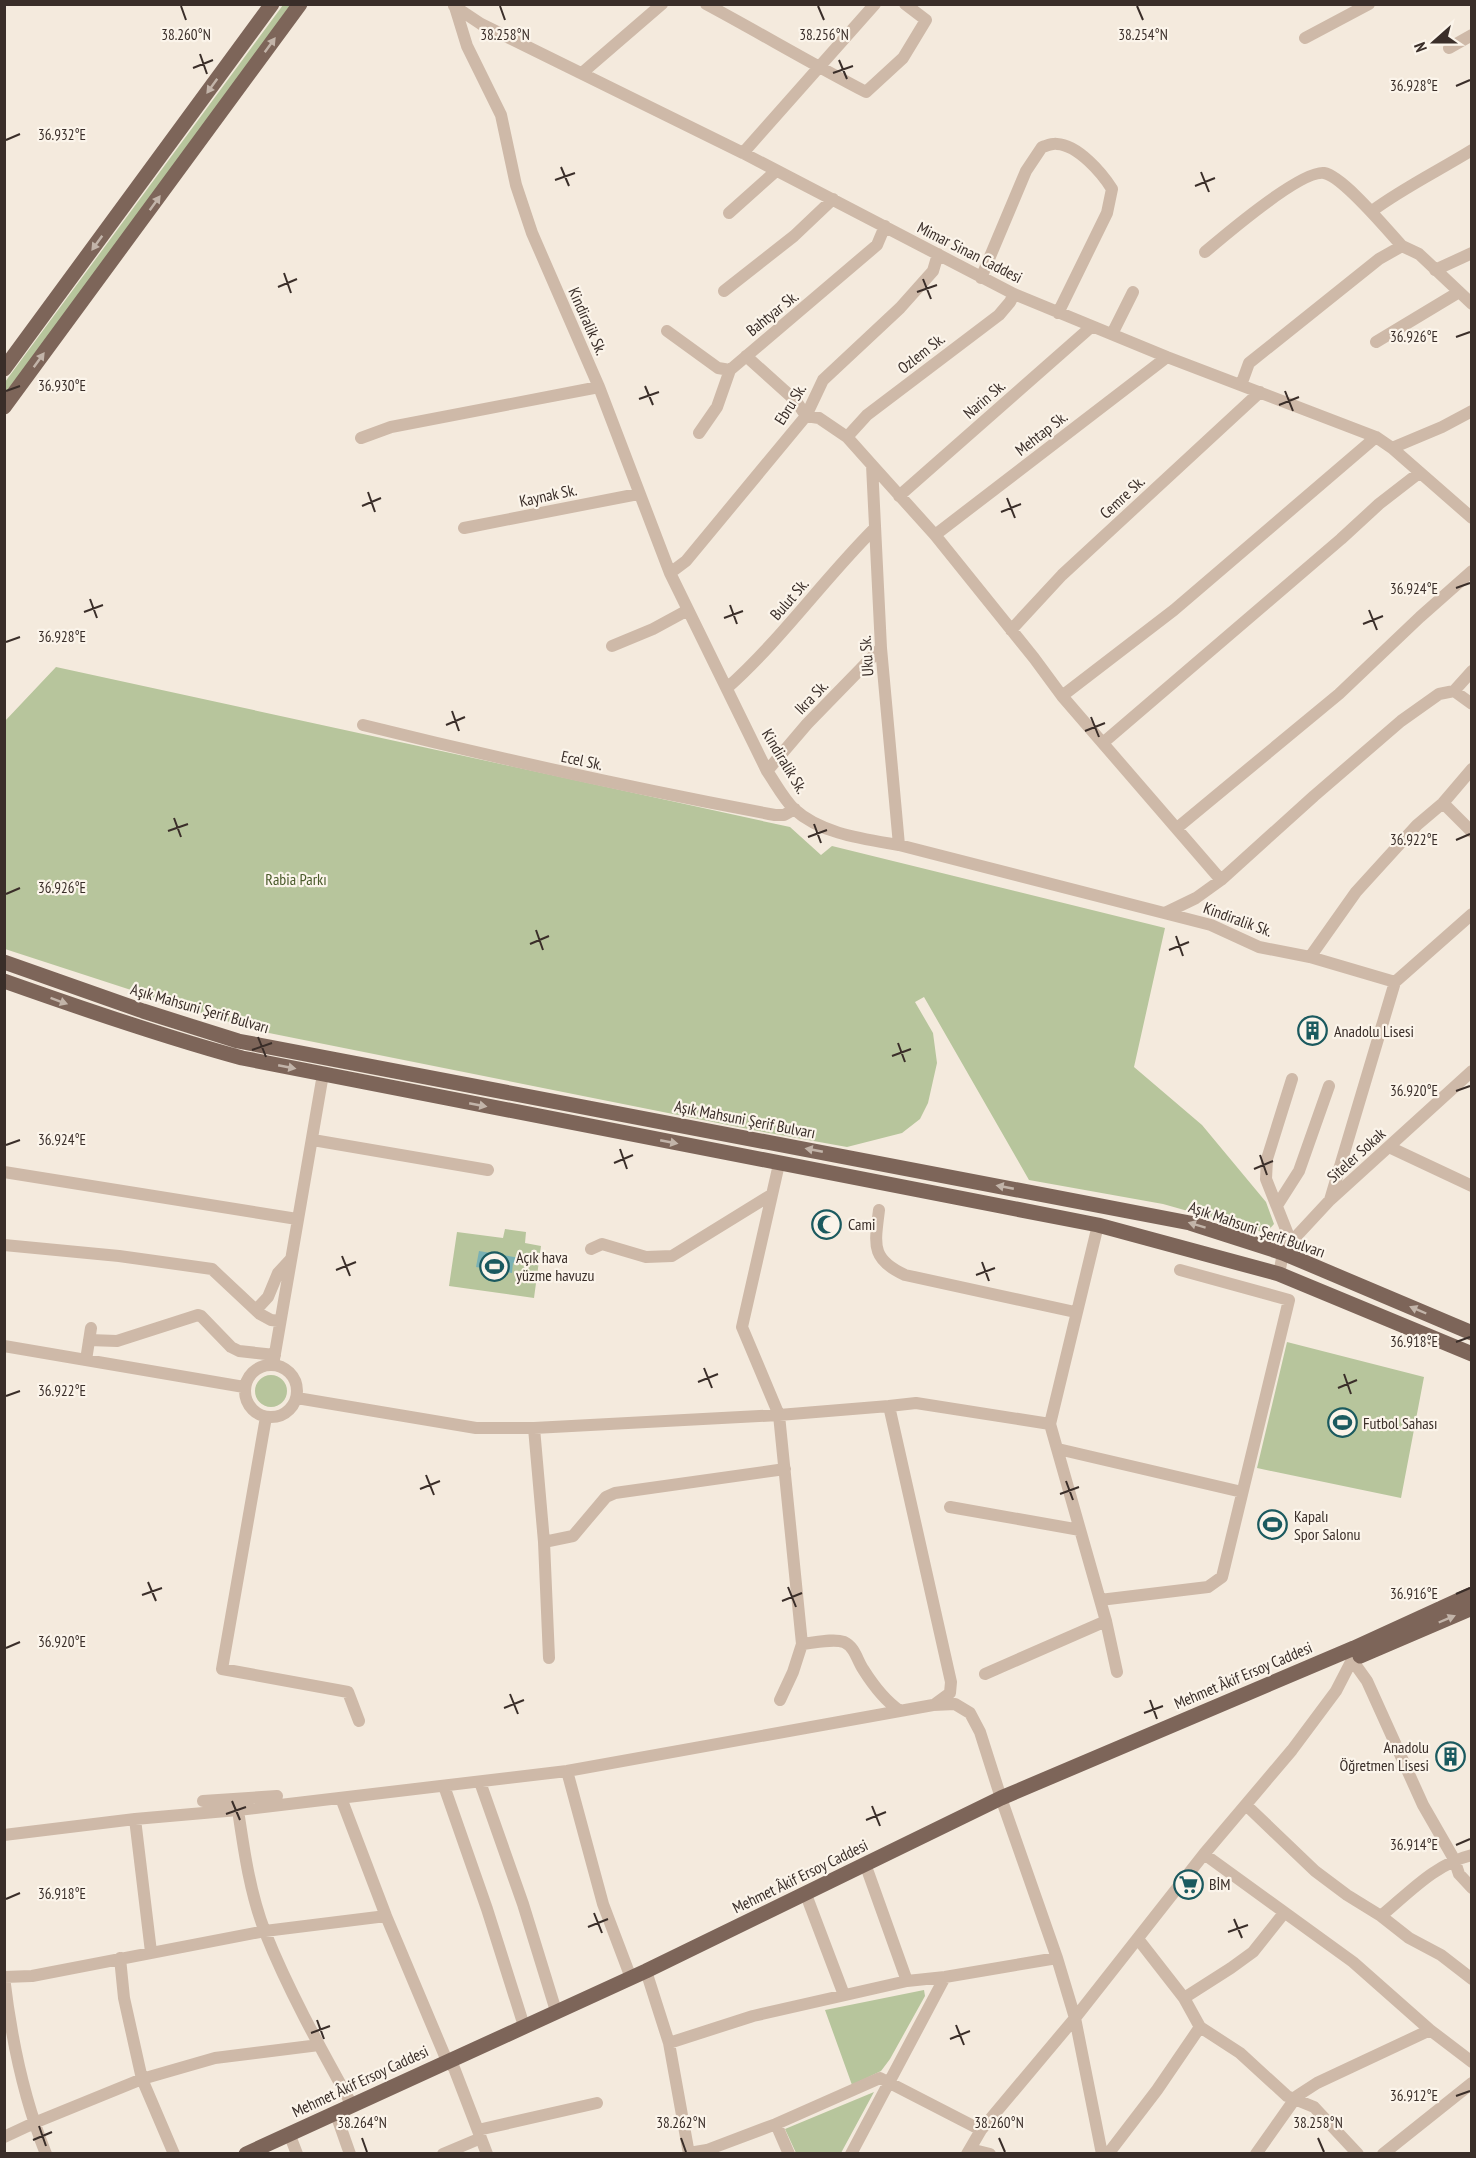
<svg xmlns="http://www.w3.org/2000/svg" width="1476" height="2158" viewBox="0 0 1476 2158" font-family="'PT Sans Narrow',sans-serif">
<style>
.green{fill:#b7c59c}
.water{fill:#7ab1b4}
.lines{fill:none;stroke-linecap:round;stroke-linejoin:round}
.minor{stroke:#ceb9a8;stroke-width:12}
.major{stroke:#7d6559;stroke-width:15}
.oneway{fill:#c2b4a9}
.ticks{fill:none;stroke:#3a2e29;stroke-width:2}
.labels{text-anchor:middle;stroke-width:4.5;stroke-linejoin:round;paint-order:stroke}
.street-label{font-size:16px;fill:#3a2e29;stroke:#fbf4ea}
.park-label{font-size:16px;fill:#495a2a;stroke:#fbf4ea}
.poi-label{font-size:16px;fill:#3a2e29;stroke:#fbf4ea;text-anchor:start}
.ticks-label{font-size:15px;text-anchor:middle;fill:#3a2e29;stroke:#fbf4ea;stroke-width:4.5;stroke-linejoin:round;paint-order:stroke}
</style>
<rect width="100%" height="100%" fill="#f4eadd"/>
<!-- green -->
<path class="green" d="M283,5H292L5,396V382Z
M56,667L790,827L821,855L832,846L1165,928L1134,1067L1202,1125L1266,1202L1274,1224L1266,1233L1163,1204L1029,1180L924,997L915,1002L933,1033L937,1063L928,1103L920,1119L902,1133L847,1147L753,1130L254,1030L5,949V721Z
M505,1229L526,1232L525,1243L541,1246L534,1298L449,1286L457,1232L503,1238Z
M1287,1342L1424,1377L1401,1498L1257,1468Z
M255 1391a16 16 0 1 1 32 0a16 16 0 1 1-32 0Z
M924,1990L925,1996L890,2059L881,2071L852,2085L825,2010Z
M874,2092L841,2153H796L785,2129Z"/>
<!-- water -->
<path class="water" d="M479,1251L520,1258L519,1264L513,1263L512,1273L476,1267Z"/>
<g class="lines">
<!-- minor -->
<path class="minor" d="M706,4C760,33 812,64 866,92L903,58L926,20L905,4
M454,6L481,24L743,153L1014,294L1167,357L1376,437L1392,448L1472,518
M455,7L467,46L501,115L516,185L532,233L599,387L670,573L767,771C776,784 783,798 794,809C821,834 864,839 899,845L1211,925L1259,947L1310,957L1395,982L1330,1200
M1305,38L1369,4
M1449,48L1472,35
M582,73L662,4
M743,153L875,4
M1372,211C1403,188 1438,171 1472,150
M729,213L776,171
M1205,252C1225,235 1301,170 1324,173C1343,176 1388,231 1402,246
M1435,270L1472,253
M981,278L1026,171L1042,147C1046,146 1053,143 1057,144C1078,145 1102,173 1112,189L1107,213L1058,313
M724,291L794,236L833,199
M667,331L718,368L730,370L877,245L885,226
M1112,334L1133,292
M1376,342L1459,292
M746,356L796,401L806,416L819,418L847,437L872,465L935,535L1034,658L1062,696L1221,880
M1241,385L1249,363L1379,259L1402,246L1419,254L1472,304
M699,433L717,407L730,370
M847,437L867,415L999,315L1010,302L1014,294
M361,438L391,427L599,387
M1392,448L1442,427L1472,411
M872,465L881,648L899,845
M899,496L1091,327
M464,528L638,494
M935,535L1167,357
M670,573L686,561L806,416L823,380L900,308L933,271L938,254
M1011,630L1062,575L1260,392
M612,646L653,629L688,610
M727,688C781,640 823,580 874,529
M1454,691L1472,704
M1062,696L1174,610L1376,437
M363,725C500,759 637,789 775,815H784L795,809
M1104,742L1341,539L1379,504L1419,473
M767,771L807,724L881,648
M1443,803L1472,832
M1177,828L1339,694L1420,617L1472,571
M1165,913L1196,898L1221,880L1314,796L1401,721L1439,694L1454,691L1472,671
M1310,957L1356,892L1417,825L1443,803L1472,769
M1395,982L1472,914
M313,1140L488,1170
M1389,1147L1472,1186
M779,1164L742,1327L779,1415L802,1644
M4,1172L297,1219
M1278,1204L1299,1171L1329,1086
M879,1210C875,1244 870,1259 905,1275L1075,1312
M1291,1242L1266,1179L1267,1159L1292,1079
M4,1245L119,1256L212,1269L260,1314L271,1320L280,1321
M591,1249L602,1244L646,1257L672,1256L771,1195
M1279,1274L1283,1253L1291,1242L1330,1200L1472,1071
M256,1310L268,1297L278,1273L290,1260
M89,1340L117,1341L198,1315L201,1316L231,1347L239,1351L275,1355
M4,1346L244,1387
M86,1360L91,1328
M245 1391a26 26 0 1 1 52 0a26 26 0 1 1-52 0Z
M273,1365L323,1074
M297,1398L476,1428H534L779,1415L889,1406
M266,1417L222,1669L348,1692L359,1721
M534,1428L544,1542L549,1658
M1058,1449L1242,1492
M950,1507L1080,1530
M544,1542L573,1536L606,1497L615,1493L785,1469
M1100,1600L1208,1587L1222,1577L1289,1300L1180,1270
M1106,1621L1117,1672
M985,1674L1106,1621L1050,1424L1098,1225
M780,1700L793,1672L802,1644C814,1643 833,1638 844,1642C855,1647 857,1660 863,1669C873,1685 884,1700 900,1711
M935,1704L950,1693L951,1682L889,1406L916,1403L1050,1424
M567,1771L603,1904L631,1978
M480,1782L523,1904L556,2011
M444,1786L487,1909L524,2026
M341,1798L386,1916L447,2061L454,2068L487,2154
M203,1801L277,1796
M1246,1805L1315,1871L1347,1895L1381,1916L1409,1938L1441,1955L1472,1979
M238,1810C244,1851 250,1893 265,1932C289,1992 321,2049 352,2105
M135,1819L151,1952
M4,1835L135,1819L238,1810L567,1771L933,1705L955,1704L970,1713L980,1732L1001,1798L1057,1958L1075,2018L1102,2154
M1204,1854L1353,1962L1430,2030L1472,2062
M868,1872L907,1981
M808,1900L844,1995
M1381,1916C1410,1892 1435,1864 1472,1855
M120,1958L124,1998L142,2079L174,2154
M646,1971L669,2043L689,2154
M4,1977L32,1976L265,1931L386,1916
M4,1977C11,2037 23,2097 46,2154
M1184,1998L1231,1968L1253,1952L1284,1913
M1200,2027L1240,2053L1287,2096L1314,2107L1358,2154
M669,2043L753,2016L907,1981L945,1977L1057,1958
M338,2120L350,2154
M776,2124L880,2078L981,2130
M478,2130L597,2103
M4,2137L34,2123L142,2079L215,2058L319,2045
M292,2141L297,2154
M970,2149L990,2154
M689,2153L707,2150L776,2124L789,2154
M443,2154L481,2138
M851,2154L945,1977
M967,2154L981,2130L1075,2018L1204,1854L1292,1750L1336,1691L1352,1660L1367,1681L1423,1805L1454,1859L1459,1874L1472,1888
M1108,2154L1157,2090L1200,2027L1184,1998L1138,1939
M1256,2154L1297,2096L1317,2083L1430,2030
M1383,2154L1472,2083"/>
<!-- major -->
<path class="major" d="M4,369L272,4
M4,407L300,4
M4,962L143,1011L238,1041L1190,1223L1283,1253L1472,1333
M4,981C83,1009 161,1036 242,1058L1098,1225L1279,1274L1472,1354
M1360,1656L1472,1608
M246,2154L646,1971L1001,1798L1354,1648L1472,1594"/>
</g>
<!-- one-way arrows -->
<defs><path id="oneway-solid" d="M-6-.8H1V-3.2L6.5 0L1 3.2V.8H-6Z" transform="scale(1.5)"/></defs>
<g class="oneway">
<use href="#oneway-solid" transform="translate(270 45) rotate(-54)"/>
<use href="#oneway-solid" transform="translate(212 86) rotate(126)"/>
<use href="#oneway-solid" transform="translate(155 203) rotate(-54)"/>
<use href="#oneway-solid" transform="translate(97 243) rotate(126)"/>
<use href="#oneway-solid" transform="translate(39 360) rotate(-54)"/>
<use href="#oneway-solid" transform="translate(59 1001) rotate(20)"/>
<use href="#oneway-solid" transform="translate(287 1067) rotate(11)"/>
<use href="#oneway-solid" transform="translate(478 1105) rotate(11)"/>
<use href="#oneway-solid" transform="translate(669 1142) rotate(11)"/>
<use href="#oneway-solid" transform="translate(814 1150) rotate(-169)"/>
<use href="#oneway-solid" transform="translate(1005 1187) rotate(-169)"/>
<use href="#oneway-solid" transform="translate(1197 1225) rotate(-163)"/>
<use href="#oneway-solid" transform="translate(1418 1310) rotate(-157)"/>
<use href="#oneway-solid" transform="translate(1447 1619) rotate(-23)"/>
</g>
<!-- ticks -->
<path class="ticks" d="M181,6L186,20M500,6L505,20M818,6L824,20M1137,6L1143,20M200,54L207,74M839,60L847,79M193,68L213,60M833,73L853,66M1456,86L1470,80M6,140L20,134M561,167L569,186M1201,172L1209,192M555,180L575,173M1195,186L1215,178M284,273L291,293M923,279L931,299M278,287L297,279M917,292L937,285M1456,337L1470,332M645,386L653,405M6,391L20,386M1285,391L1293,411M639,399L659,392M1279,405L1299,397M368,492L375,512M1007,498L1015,518M362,506L381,498M1001,512L1021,504M1456,588L1470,583M90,599L97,618M730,605L737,624M1369,610L1377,630M84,612L103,605M724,618L743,611M1363,624L1383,616M6,642L20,637M452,711L459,731M1091,717L1099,737M446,725L465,717M1085,731L1105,723M174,818L181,837M814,824L821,843M168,831L188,824M808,837L827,830M1456,840L1470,834M6,894L20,888M536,930L543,950M1176,936L1183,956M530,944L549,936M1169,950L1189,942M258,1037L266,1057M898,1043L905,1062M252,1050L272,1043M892,1056L911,1049M1456,1091L1470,1086M6,1145L20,1140M620,1149L627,1169M1260,1155L1267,1175M614,1163L633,1155M1254,1169L1273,1161M342,1256L350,1276M982,1262L989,1281M336,1270L356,1262M976,1275L995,1268M1456,1342L1470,1337M704,1368L712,1388M1344,1374L1351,1394M698,1382L718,1374M1338,1388L1357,1380M6,1396L20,1391M426,1475L434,1495M1066,1481L1073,1500M420,1489L440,1481M1060,1494L1079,1487M148,1582L156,1601M788,1587L796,1607M1456,1594L1470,1588M142,1595L162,1588M782,1601L802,1593M6,1648L20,1642M510,1694L518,1714M1150,1700L1157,1719M504,1708L524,1700M1144,1713L1163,1706M232,1801L240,1820M872,1806L880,1826M226,1814L246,1807M866,1820L886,1812M1456,1845L1470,1839M6,1899L20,1893M594,1913L602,1933M1234,1919L1242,1938M588,1927L608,1919M1228,1932L1248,1925M317,2020L324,2039M956,2025L964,2045M311,2033L330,2026M950,2039L970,2031M1456,2096L1470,2091M39,2126L46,2146M362,2138L367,2152M681,2138L686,2152M999,2138L1005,2152M1318,2138L1324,2152M33,2140L52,2132"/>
<!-- icons -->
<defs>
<symbol id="building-ring" viewBox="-11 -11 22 22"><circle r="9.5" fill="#fbf4ea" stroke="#1b5a5f" stroke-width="1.5"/><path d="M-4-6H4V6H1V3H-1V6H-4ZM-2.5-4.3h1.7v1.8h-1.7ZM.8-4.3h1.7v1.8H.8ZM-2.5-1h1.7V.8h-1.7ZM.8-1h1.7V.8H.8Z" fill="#1b5a5f"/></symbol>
<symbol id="mosque-ring" viewBox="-11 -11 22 22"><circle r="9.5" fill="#fbf4ea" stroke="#1b5a5f" stroke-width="1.5"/><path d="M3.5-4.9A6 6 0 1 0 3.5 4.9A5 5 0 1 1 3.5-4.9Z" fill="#1b5a5f"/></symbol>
<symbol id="stadium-ring" viewBox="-11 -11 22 22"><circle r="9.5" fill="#fbf4ea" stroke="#1b5a5f" stroke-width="1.5"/><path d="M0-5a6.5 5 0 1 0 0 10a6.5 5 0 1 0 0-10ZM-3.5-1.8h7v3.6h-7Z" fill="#1b5a5f"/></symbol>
<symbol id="supermarket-ring" viewBox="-11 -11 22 22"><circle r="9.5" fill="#fbf4ea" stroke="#1b5a5f" stroke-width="1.5"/><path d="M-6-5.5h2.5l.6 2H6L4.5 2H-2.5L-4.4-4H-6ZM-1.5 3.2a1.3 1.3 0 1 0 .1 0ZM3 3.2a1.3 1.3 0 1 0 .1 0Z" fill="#1b5a5f"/></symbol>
</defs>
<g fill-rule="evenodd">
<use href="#building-ring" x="1296" y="1014" width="33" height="33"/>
<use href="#mosque-ring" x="810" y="1208" width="33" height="33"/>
<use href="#stadium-ring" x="478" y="1250" width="33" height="33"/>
<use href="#stadium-ring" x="1326" y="1406" width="33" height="33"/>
<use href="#stadium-ring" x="1256" y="1508" width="33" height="33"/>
<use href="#building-ring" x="1434" y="1740" width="33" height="33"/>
<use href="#supermarket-ring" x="1172" y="1868" width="33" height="33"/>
</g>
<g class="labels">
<!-- street labels -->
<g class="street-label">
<text transform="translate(970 252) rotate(27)" y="6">Mimar Sinan Caddesi</text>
<text transform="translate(772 313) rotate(-39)" y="6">Bahtyar Sk.</text>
<text transform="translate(588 321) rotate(66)" y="6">Kindiralik Sk.</text>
<text transform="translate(921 353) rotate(-38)" y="6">Ozlem Sk.</text>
<text transform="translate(984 399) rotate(-41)" y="6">Narin Sk.</text>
<text transform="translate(790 404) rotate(-58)" y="6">Ebru Sk.</text>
<text transform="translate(1041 433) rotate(-38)" y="6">Mehtap Sk.</text>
<text transform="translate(548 495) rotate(-12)" y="6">Kaynak Sk.</text>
<text transform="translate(1122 497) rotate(-43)" y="6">Cemre Sk.</text>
<text transform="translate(789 599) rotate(-49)" y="6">Bulut Sk.</text>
<text transform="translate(866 656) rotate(-94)" y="6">Uku Sk.</text>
<text transform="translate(811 697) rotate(-46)" y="6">Ikra Sk.</text>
<text transform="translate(582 760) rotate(12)" y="6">Ecel Sk.</text>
<text transform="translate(785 761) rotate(59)" y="6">Kindiralik Sk.</text>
<text transform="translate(1238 919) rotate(20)" y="6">Kindiralik Sk.</text>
<text transform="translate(200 1008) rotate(16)" y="6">Aşık Mahsuni Şerif Bulvarı</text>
<text transform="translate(745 1119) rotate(11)" y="6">Aşık Mahsuni Şerif Bulvarı</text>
<text transform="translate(1356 1155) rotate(-42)" y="6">Siteler Sokak</text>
<text transform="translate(1257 1229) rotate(19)" y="6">Aşık Mahsuni Şerif Bulvarı</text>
<text transform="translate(1243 1675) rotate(-23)" y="6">Mehmet Âkif Ersoy Caddesi</text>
<text transform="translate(800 1876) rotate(-26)" y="6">Mehmet Âkif Ersoy Caddesi</text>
<text transform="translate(360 2081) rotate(-25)" y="6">Mehmet Âkif Ersoy Caddesi</text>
</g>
<!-- park labels -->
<g class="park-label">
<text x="296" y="885">Rabia Parkı</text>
</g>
<!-- poi labels -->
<g class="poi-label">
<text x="1334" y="1037">Anadolu Lisesi</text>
<text x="848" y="1230">Cami</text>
<text x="516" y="1263">Açık hava<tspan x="516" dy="18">yüzme havuzu</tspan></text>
<text x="1363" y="1429">Futbol Sahası</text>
<text x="1294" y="1522">Kapalı<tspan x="1294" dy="18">Spor Salonu</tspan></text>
<text x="1429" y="1753" text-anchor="end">Anadolu<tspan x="1429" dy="18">Öğretmen Lisesi</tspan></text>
<text x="1209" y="1890">BİM</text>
</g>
</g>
<g class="ticks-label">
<text x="186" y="40">38.260°N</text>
<text x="505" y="40">38.258°N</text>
<text x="824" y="40">38.256°N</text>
<text x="1143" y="40">38.254°N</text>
<text x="1414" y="91">36.928°E</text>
<text x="62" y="140">36.932°E</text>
<text x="1414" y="342">36.926°E</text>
<text x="62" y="391">36.930°E</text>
<text x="1414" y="594">36.924°E</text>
<text x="62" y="642">36.928°E</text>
<text x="1414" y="845">36.922°E</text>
<text x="62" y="893">36.926°E</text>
<text x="1414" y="1096">36.920°E</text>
<text x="62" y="1145">36.924°E</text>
<text x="1414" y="1347">36.918°E</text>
<text x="62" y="1396">36.922°E</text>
<text x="1414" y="1599">36.916°E</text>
<text x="62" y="1647">36.920°E</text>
<text x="1414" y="1850">36.914°E</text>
<text x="62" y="1899">36.918°E</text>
<text x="1414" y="2101">36.912°E</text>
<text x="362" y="2128">38.264°N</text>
<text x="681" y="2128">38.262°N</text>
<text x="999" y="2128">38.260°N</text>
<text x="1318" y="2128">38.258°N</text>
</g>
<!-- border -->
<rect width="1476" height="2158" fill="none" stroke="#3a2e29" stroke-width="12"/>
<!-- north arrow -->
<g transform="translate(1434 42) rotate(249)" stroke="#fbf4ea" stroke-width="4.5" paint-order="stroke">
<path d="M0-4.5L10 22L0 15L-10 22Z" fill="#3a2e29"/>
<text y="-9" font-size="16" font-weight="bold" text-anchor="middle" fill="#3a2e29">N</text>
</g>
</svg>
